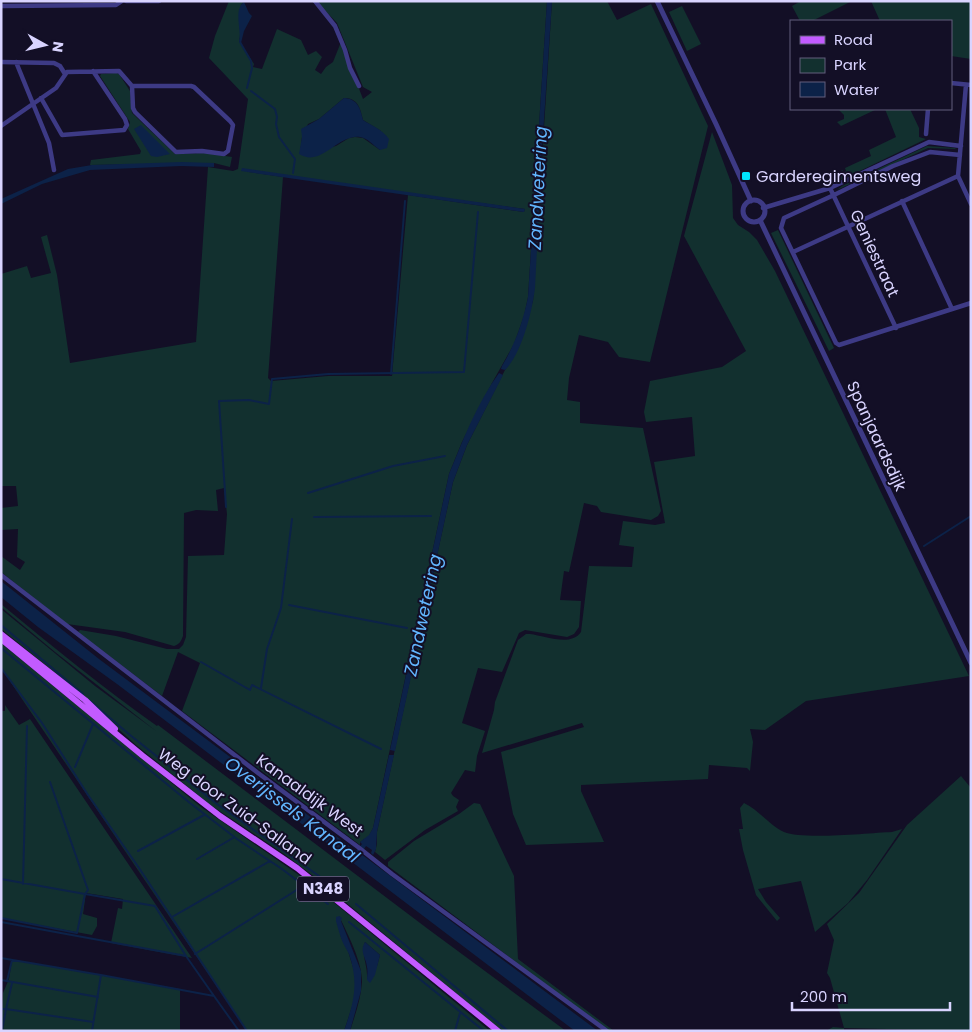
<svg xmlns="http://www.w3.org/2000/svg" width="972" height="1032" viewBox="0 0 972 1032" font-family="Poppins,sans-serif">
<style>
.green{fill:#12302f;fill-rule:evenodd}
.water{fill:#0c2248}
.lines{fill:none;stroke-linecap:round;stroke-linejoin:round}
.stream{stroke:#0c2248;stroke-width:2}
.minor{stroke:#3d3a85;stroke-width:4.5}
.tertiary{stroke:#3d3a85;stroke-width:5}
.primary{stroke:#c25bff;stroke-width:6}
.poi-dot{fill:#00e5ff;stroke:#130f26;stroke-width:2}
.labels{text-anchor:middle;stroke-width:4;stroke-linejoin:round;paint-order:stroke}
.shield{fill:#130f26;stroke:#9e99be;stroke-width:1}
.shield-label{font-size:15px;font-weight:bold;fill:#d9d4ff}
.poi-label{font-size:16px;fill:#d9d4ff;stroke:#130f26;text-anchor:start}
.street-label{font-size:16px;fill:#d9d4ff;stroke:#130f26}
.water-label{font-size:18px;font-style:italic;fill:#62b6ff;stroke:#130f26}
</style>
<rect width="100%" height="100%" fill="#130f26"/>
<!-- green -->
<path class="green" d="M229,1H244C234,13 243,28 239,41L254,64L253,67L262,69L277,29L301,40L308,55L316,51L322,57L315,70L321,74L326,67L333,62L341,42L363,99L372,92L363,87L337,23L316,1H547L528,297L524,316L514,344L492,383L462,442L449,474L373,828L369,836L360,842V845L182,711L200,663L178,652L162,696L78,632L80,630L116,636L167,649H179L183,645L186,637L188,556L224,555L227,514L224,488L216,490L218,511L196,510L184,513L183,636C181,641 180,644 174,646L125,632L67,624L1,572V556L20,570L25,562L17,557L18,529L1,530V508L18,506L16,486H1V274L27,266L31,278L51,273L41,237L47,235L57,275L70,363L196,342L208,167L233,171L238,169L248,99L209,58L215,36ZM344,98C358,98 360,108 363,120L381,131L380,150L363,138L355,137L349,138L336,146L300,154L302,137L308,124L319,119ZM242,171L525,209L524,212L408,195L392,376H328L271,381L268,378L283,177Z
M552,1H607L617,20L651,4L708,126L650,362L619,357L608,342L579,335L569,378L567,400L580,402V423L643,428L661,511L658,516L651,520L601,512L597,506L584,503L569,572L564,571L560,600L581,601L579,627L574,634L567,637L525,630L519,633L502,672L478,668L462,723L485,731L477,756L475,772L465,770L451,793L453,796L459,800L456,807L458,811L425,830L385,860L375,852L377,844V832L453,482L467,445L505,370L517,350L533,301Z
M801,1H852L812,21H800L792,6Z
M871,1H971V59L951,56V21H880Z
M682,6L701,44L687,51L669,12Z
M116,73L119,74L130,91L132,113L175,154L206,153L232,157L230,167L214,163L90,165L91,160L140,154L141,151L128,129L130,122L100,76L101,74Z
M838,109H877L841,126L837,122L844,119V115Z
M885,109H910L919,128V137L926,139L837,182L831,181L829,177L839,172L840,174L842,170L844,172L846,171L845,168L871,156L869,150L896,137Z
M712,132L732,185L733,218L738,225L749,232L757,240L775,271L969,676L806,701L765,730L750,729L753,742L750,771L747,768L709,765L708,779L581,785V791L604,842L526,845L513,814L501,752L584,727L582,723L482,753L494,710L495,702L518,640L526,634H530C545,636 571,647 581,632L589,566L632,567L634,547L619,545L623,521L655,525L665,523L654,462L695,456L692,417L646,422L644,412L650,381L722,367L746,351L684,236Z
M927,146L955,148L956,149L928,148L837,190L842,186Z
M778,230L834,348L829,351L771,233Z
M1,604C52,646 103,688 157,726L158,725L428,929L566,1031H502L316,878L284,854L209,804L136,745L63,679L1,629V609L95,686L156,731L55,652L1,607Z
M1,643L201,807L309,882L490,1031H350C355,1015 361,999 362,982C362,961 348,935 339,916L341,937L348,951L355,974L356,987L354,1001L344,1031H247L1,668ZM365,942L380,955L377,966L367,980C368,965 361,956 365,942Z
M5,705L19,725L30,719L192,958L111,943L118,908L122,909L123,899L86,893L83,914L97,918V926L92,935L1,918V711H5Z
M961,776L971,788V1031L844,1028V1031H826L833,1027L844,1028L830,978L827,973L834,940L827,924L859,893L907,825Z
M474,803L480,804L514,876L518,959L614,1031H608L388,866V862L414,841L459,814Z
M744,803C759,810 769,825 784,832C803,840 869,833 892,832L902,829L867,880L848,903L815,932L801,881L758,889L766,902L780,918L777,921L756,895L743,850L739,829H743L740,808Z
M12,960L180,989V1031H1L3,993L9,979Z"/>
<!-- water -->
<path class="water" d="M547,1H552L542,149L535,288C532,312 522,353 505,370L501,369L502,366C515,344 523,322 528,297Z
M244,2L249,13L252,16L244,31L241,43L239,41C242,30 233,10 244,2Z
M344,98C358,99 360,108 363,120C372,126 382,129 389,139L387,148L380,150C374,146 368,138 360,137C337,134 322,168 299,154L302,137L301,129L319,119Z
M141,125L170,154L157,157L151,156L134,129Z
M182,162L214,163V167L181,166L90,170L42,184L1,204V199L68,169L92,165Z
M242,168L525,209L524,212L241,171Z
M499,373L503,375L467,445L453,482L395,751L390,750L449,474C463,440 477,403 499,373Z
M1,581L99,659L356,851L362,844L360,842L369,835L373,828L389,755H394L377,832L376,849L373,855L371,853L372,850L366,846L361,854L598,1031H575L117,684L38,627L1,597Z
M339,916L342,918L341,921L361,971V991L350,1031H344C354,1002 359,983 349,954C347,950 345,947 343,943C340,936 338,928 336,921V917Z
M365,942L380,955L375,975L370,983L367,980C367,976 368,971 367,967C366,957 359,952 365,942Z"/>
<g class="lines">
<!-- stream -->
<path class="stream" d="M240,42L251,61L252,68L247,88
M251,91L275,109L277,117L276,124L279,137L295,159L293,173
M391,374L405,201
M308,493L393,466L445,456
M226,507L219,401L249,400L269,404L272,379L328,374L464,372L478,212
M314,517L431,516
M924,546L971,516
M289,605L407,628
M1,625L83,694
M1,648L190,803L237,839L282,869L328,904
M201,662L250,690L252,685L381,749
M1,668L42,723L88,795L139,868L247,1031
M261,688L267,649L281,608L292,519
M90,701L130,735L217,804L336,888
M75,767L93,724
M138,851L204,815
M197,859L233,838
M1,879L85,894L88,890L50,782
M23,884L27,726
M356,904L508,1031
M172,917L270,861
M1,918L77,933L85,894L155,906L186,956
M1,922L186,956L214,996
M349,922L484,1031
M195,954L303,886
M1,958L101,975L92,1031
M101,975L214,996L239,1031
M1,980L7,981L12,960
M7,981L98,997
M12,983L6,1009L93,1022
M1,1009H6L2,1031
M455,1031L460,1013"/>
<!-- minor -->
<path class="minor" d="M126,1H159
M315,1L335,26L345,50L350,68L359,86
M1,6L116,5L122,1
M1,62L54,63L60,66L65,74
M16,62L49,143L54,170
M951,83L971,85
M966,85L958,176L971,204
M132,86H191L194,87L230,121L233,125L228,151L224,154L202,151L176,152L135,112L133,108Z
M41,98L62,135L124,130L127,125L125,119L93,71
M1,126L56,88L67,72L119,71L132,86
M926,134L928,109
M960,155L930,152L893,166L834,195L784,218L781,228L836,343L839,345L971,303
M830,188L896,328
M902,201L952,309
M763,208L830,188L929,142L961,146
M793,252L958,176
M1,575L258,773L358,847L392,874L607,1031"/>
<!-- tertiary -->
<path class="tertiary" d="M657,1L716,124L751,201
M743 211a11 11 0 1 1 22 0a11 11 0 1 1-22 0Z
M760,220L971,663"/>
<!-- primary -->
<path class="primary" d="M1,634L85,700L115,729
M1,639L143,756L220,816L297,868L498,1031"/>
</g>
<!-- markers -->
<rect class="poi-dot" x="741" y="171" width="10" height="10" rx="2.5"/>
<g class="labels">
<!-- shield labels -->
<rect class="shield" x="297" y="876.5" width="52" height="25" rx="4"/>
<g class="shield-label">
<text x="323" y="894">N348</text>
</g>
<!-- poi labels -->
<g class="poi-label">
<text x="756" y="182">Garderegimentsweg</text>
</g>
<!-- street labels -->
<g class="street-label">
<text transform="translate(875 253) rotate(65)" y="6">Geniestraat</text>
<text transform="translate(877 436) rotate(65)" y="6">Spanjaardsdijk</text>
<text transform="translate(310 795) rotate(36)" y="6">Kanaaldijk West</text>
<text transform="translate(235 806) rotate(36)" y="6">Weg door Zuid-Salland</text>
</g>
<!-- water labels -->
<g class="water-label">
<text transform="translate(538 188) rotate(-87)" y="6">Zandwetering</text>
<text transform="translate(423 615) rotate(-78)" y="6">Zandwetering</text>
<text transform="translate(292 810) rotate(37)" y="6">Overijssels Kanaal</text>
</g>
</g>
<!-- border -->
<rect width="972" height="1032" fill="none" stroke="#d9d4ff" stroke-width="5"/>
<!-- legend -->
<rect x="790" y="20" width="162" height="90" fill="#130f26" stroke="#625e7d"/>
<rect x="800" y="36" width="25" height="8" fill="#c25bff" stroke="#625e7d"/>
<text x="834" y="45" font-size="15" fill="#d9d4ff">Road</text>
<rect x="800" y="58" width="25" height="15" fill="#12302f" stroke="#625e7d"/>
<text x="834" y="70" font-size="15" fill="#d9d4ff">Park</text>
<rect x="800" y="82" width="25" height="15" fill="#0c2248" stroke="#625e7d"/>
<text x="834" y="95" font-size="15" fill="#d9d4ff">Water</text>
<!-- north arrow -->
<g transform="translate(45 45) rotate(98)" stroke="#130f26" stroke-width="4" paint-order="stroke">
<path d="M0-4L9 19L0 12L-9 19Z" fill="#d9d4ff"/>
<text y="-8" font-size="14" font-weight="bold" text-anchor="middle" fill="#d9d4ff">N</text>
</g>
<!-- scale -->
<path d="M792 1002v8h158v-8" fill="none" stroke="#d9d4ff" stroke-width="2.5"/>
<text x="800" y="1002" font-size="15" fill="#d9d4ff" stroke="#130f26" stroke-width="4" paint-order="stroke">200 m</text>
</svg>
